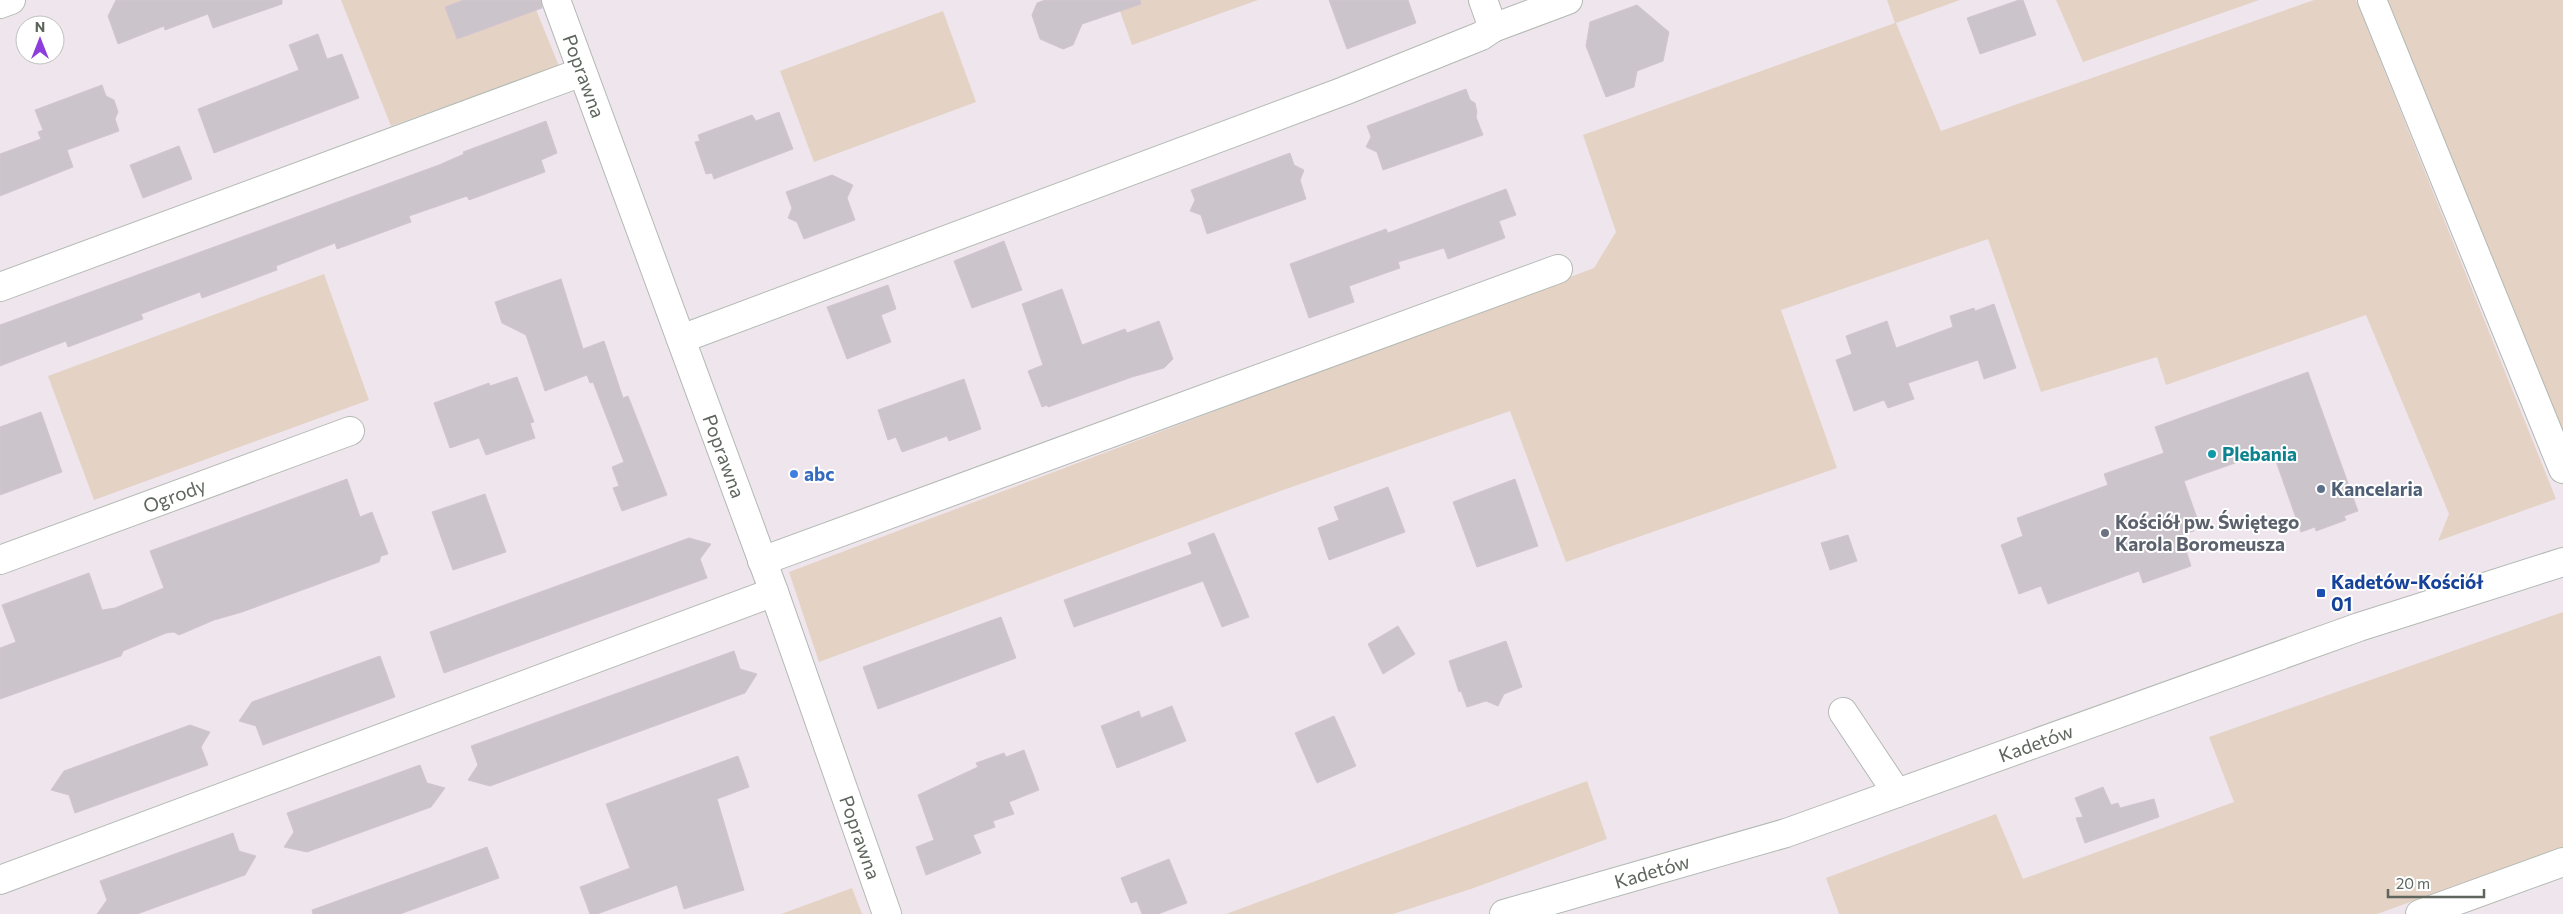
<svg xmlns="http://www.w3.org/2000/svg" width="2563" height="914" viewBox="0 0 2563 914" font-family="Commissioner,sans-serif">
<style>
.green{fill:#e4d2c4}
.building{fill:#ccc4cb;stroke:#d3c4d1}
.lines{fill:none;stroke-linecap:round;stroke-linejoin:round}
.minor-casing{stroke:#b3b9b3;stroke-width:30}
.minor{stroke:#fff;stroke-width:28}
.culture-dot{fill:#0f9aa8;stroke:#fff;stroke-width:2}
.shop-dot{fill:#3f7fe0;stroke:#fff;stroke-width:2}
.service-dot{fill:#5c6f8a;stroke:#fff;stroke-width:2}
.worship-dot{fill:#6b7280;stroke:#fff;stroke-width:2}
.transit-dot{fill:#1a4fb4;stroke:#fff;stroke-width:2}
.labels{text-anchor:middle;stroke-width:4;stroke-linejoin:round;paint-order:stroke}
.street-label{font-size:19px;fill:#5d655d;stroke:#fff}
.culture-label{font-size:19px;font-weight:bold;fill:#0d838f;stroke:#fff;text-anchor:start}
.shop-label{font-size:19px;font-weight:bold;fill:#366cbe;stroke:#fff;text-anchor:start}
.service-label{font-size:19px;font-weight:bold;fill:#4e5e75;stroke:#fff;text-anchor:start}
.worship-label{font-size:19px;font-weight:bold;fill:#5b616d;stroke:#fff;text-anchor:start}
.transit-label{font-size:19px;font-weight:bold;fill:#164399;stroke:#fff;text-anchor:start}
</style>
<rect width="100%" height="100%" fill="#efe6ed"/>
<!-- green -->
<path class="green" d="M341,0H532L559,66L391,126Z
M1116,0H1258L1132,45Z
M1887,0H1960L1896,23L1941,131L2314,0H2356L2556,499L2438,541L2449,514L2366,315L2166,385L2157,357L2041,392L1988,239L1781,310L1837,468L1566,562L1510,411L1283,490L819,662L789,572L1594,268L1616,232L1583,135L1895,23Z
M2056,0H2259L2083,62Z
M2382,0H2563V441Z
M943,11L976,102L814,162L780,71Z
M324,274L369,400L94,500L48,376Z
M2563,612V847L2377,914H1839L1826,878L1996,814L2023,879L2234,802L2209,737Z
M1587,781L1607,839L1471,889L1393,914H1226Z
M852,888L862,914H781Z"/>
<!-- building -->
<path class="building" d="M116,0H282V4L213,28L208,14L165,30L164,26L118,44L108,16Z
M464,0H541L542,8L457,39L445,7Z
M1045,0H1140L1141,4L1082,24L1073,45L1063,49L1040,39L1032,15L1037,3Z
M1329,0H1408L1416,23L1347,49Z
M2019,0H2023L2036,35L1980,54L1967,18Z
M1637,5L1669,32L1663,61L1637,71L1634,87L1606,97L1586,46L1590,22Z
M318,34L327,59L342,54L359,98L214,153L198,109L299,70L289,45Z
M102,85L106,96L114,100L118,112L115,119L119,131L67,150L73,167L0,196V154L41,139L38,132L43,130L35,110Z
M1466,89L1470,100L1475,103L1477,112L1476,117L1483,135L1383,170L1377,152L1366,147L1371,137L1367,126Z
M779,112L793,149L714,179L712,173L706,174L695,142L700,141L698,135L752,115L756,121Z
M546,121L557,153L541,160L545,172L469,200L467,196L409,216L411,222L337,249L335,243L276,266L277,270L202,298L200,292L141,314L143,319L68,347L66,341L0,366V325L439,165L464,154L463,152Z
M179,146L192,179L143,198L130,165Z
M1290,153L1294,165L1304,170L1300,180L1306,199L1207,234L1201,215L1190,211L1195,200L1191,190Z
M832,175L853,185L847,198L855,220L804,239L797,222L788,218L792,208L786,192Z
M1506,189L1516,215L1499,221L1505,238L1448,259L1444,248L1398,262L1400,268L1349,286L1354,302L1309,318L1290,264L1386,229L1388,233Z
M1004,241L1022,290L972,308L954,261Z
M561,279L583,349L604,341L623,398L628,396L667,495L622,511L613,488L619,486L612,467L624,462L593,382L590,383L587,375L545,391L526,335L502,323L495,302Z
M888,285L896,309L881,315L891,342L847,359L827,307Z
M1062,289L1082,345L1125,329L1127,333L1159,321L1173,359L1164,368L1132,377L1048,407L1047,405L1042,407L1028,371L1043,365L1022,304Z
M1994,304L2016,368L1984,379L1978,360L1908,383L1914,399L1888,408L1884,400L1854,411L1836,360L1852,354L1846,336L1887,321L1896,348L1953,327L1950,316L1974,308L1975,311Z
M2308,372L2358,511L2344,516L2346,520L2316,531L2315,527L2301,532L2272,450L2184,481L2197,518L2190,520L2194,531L2181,535L2191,566L2143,583L2139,571L2048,604L2041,586L2019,594L2001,545L2023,536L2017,518L2108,485L2104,474L2164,453L2155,427Z
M517,377L534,422L530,423L535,438L486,455L479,438L450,448L434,403L489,383L490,386Z
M964,379L981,429L949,441L947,436L902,452L896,437L888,440L878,410Z
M41,412L62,472L0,495V427Z
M347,479L360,517L372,512L388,554L381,556L379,562L242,612L214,620L179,635L174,632L166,633L123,651L121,656L0,699V648L16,642L2,605L89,573L102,610L115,608L164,588L150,551Z
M1515,479L1538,546L1477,567L1453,502Z
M1388,487L1405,532L1329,560L1318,528L1339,520L1334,507Z
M485,494L506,552L453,570L432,512Z
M1214,533L1249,617L1222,627L1203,581L1074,627L1064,600L1192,554L1188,543Z
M1848,535L1857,561L1830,570L1821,543Z
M689,538L711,544L700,559L707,578L444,673L430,632Z
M1001,617L1016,658L878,709L863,667Z
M1398,626L1415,654L1383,674L1368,644Z
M1506,641L1522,687L1504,694L1498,706L1486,701L1467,707L1461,691L1459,692L1449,661Z
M734,651L740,669L757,674L745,693L490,786L468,780L478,765L471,746Z
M380,656L395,697L263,745L256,726L239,721L252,702Z
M1172,706L1186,741L1117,768L1101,726L1139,711L1141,718Z
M1334,716L1356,766L1317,783L1295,733Z
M190,725L210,732L201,747L208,765L75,813L69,795L51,790L64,771Z
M1024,750L1039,790L1009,802L1014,814L993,821L995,827L973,835L981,853L926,875L916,847L934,840L918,795L978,767L976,763L1004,753L1006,757Z
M738,756L749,787L717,799L744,890L684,909L677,885L597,914H590L580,887L630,868L606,804Z
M420,765L427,783L445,788L431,807L307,852L284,847L294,832L287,813Z
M2103,787L2111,805L2118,803L2120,808L2154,799L2159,817L2085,843L2076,818L2083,817L2075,798Z
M233,833L239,851L256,856L245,875L137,914H97L107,900L100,881Z
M487,847L499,878L400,914H313L312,910Z
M1169,859L1187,903L1158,914H1142L1137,901L1131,903L1121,878Z"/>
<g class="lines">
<defs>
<g id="minor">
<path id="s1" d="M556,0L774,592L887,914"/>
<path d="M1483,0L1493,28"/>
<path d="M2372,0L2563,469"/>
<path d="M0,4L11,0"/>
<path d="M0,287L582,72"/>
<path d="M681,339L1344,91L1481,36L1493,28L1568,0"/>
<path id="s2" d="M0,560L350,431"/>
<path d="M762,561L1558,269"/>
<path d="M1843,712L1897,793"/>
<path d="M0,880L774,592"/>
<path id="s3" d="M1504,914L1786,833L2359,627L2563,562"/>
<path d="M2420,914L2563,862"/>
</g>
</defs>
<!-- minor casing -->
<use href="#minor" class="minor-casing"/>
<!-- minor -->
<use href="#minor" class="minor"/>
</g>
<!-- markers -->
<circle class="culture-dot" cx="2212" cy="454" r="5"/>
<circle class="shop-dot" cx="794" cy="474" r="5"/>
<circle class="service-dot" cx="2321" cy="489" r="5"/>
<circle class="worship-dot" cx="2105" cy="533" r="5"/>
<rect class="transit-dot" x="2316" y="588" width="10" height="10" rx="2.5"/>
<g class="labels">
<!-- street labels -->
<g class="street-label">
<text dy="7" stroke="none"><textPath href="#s1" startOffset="81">Poprawna</textPath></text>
<text dy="7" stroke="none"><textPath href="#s1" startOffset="486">Poprawna</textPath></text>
<text dy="7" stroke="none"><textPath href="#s2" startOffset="186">Ogrody</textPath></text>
<text dy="7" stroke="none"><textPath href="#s3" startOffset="559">Kadetów</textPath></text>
<text dy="7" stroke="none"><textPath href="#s1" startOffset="891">Poprawna</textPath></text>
<text dy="7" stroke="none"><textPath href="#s3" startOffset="154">Kadetów</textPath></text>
</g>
<!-- culture labels -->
<g class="culture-label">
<text x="2222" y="461">Plebania</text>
</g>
<!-- shop labels -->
<g class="shop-label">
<text x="804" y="481">abc</text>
</g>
<!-- service labels -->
<g class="service-label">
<text x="2331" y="496">Kancelaria</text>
</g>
<!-- worship labels -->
<g class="worship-label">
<text x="2115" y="529">Kościół pw. Świętego<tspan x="2115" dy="22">Karola Boromeusza</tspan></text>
</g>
<!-- transit labels -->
<g class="transit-label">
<text x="2331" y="589">Kadetów-Kościół<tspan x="2331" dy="22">01</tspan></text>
</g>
</g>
<!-- north arrow -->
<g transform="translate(40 40)"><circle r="24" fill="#ffffff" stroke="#bec1be"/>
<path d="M0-4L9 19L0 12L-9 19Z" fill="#8e3ddd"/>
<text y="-8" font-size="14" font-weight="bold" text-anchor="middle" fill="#5d655d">N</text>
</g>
<!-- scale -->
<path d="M2388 889v8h96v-8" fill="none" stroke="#5d655d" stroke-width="2.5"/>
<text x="2396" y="889" font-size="15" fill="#5d655d" stroke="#ffffff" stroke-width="4" paint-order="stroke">20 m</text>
</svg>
